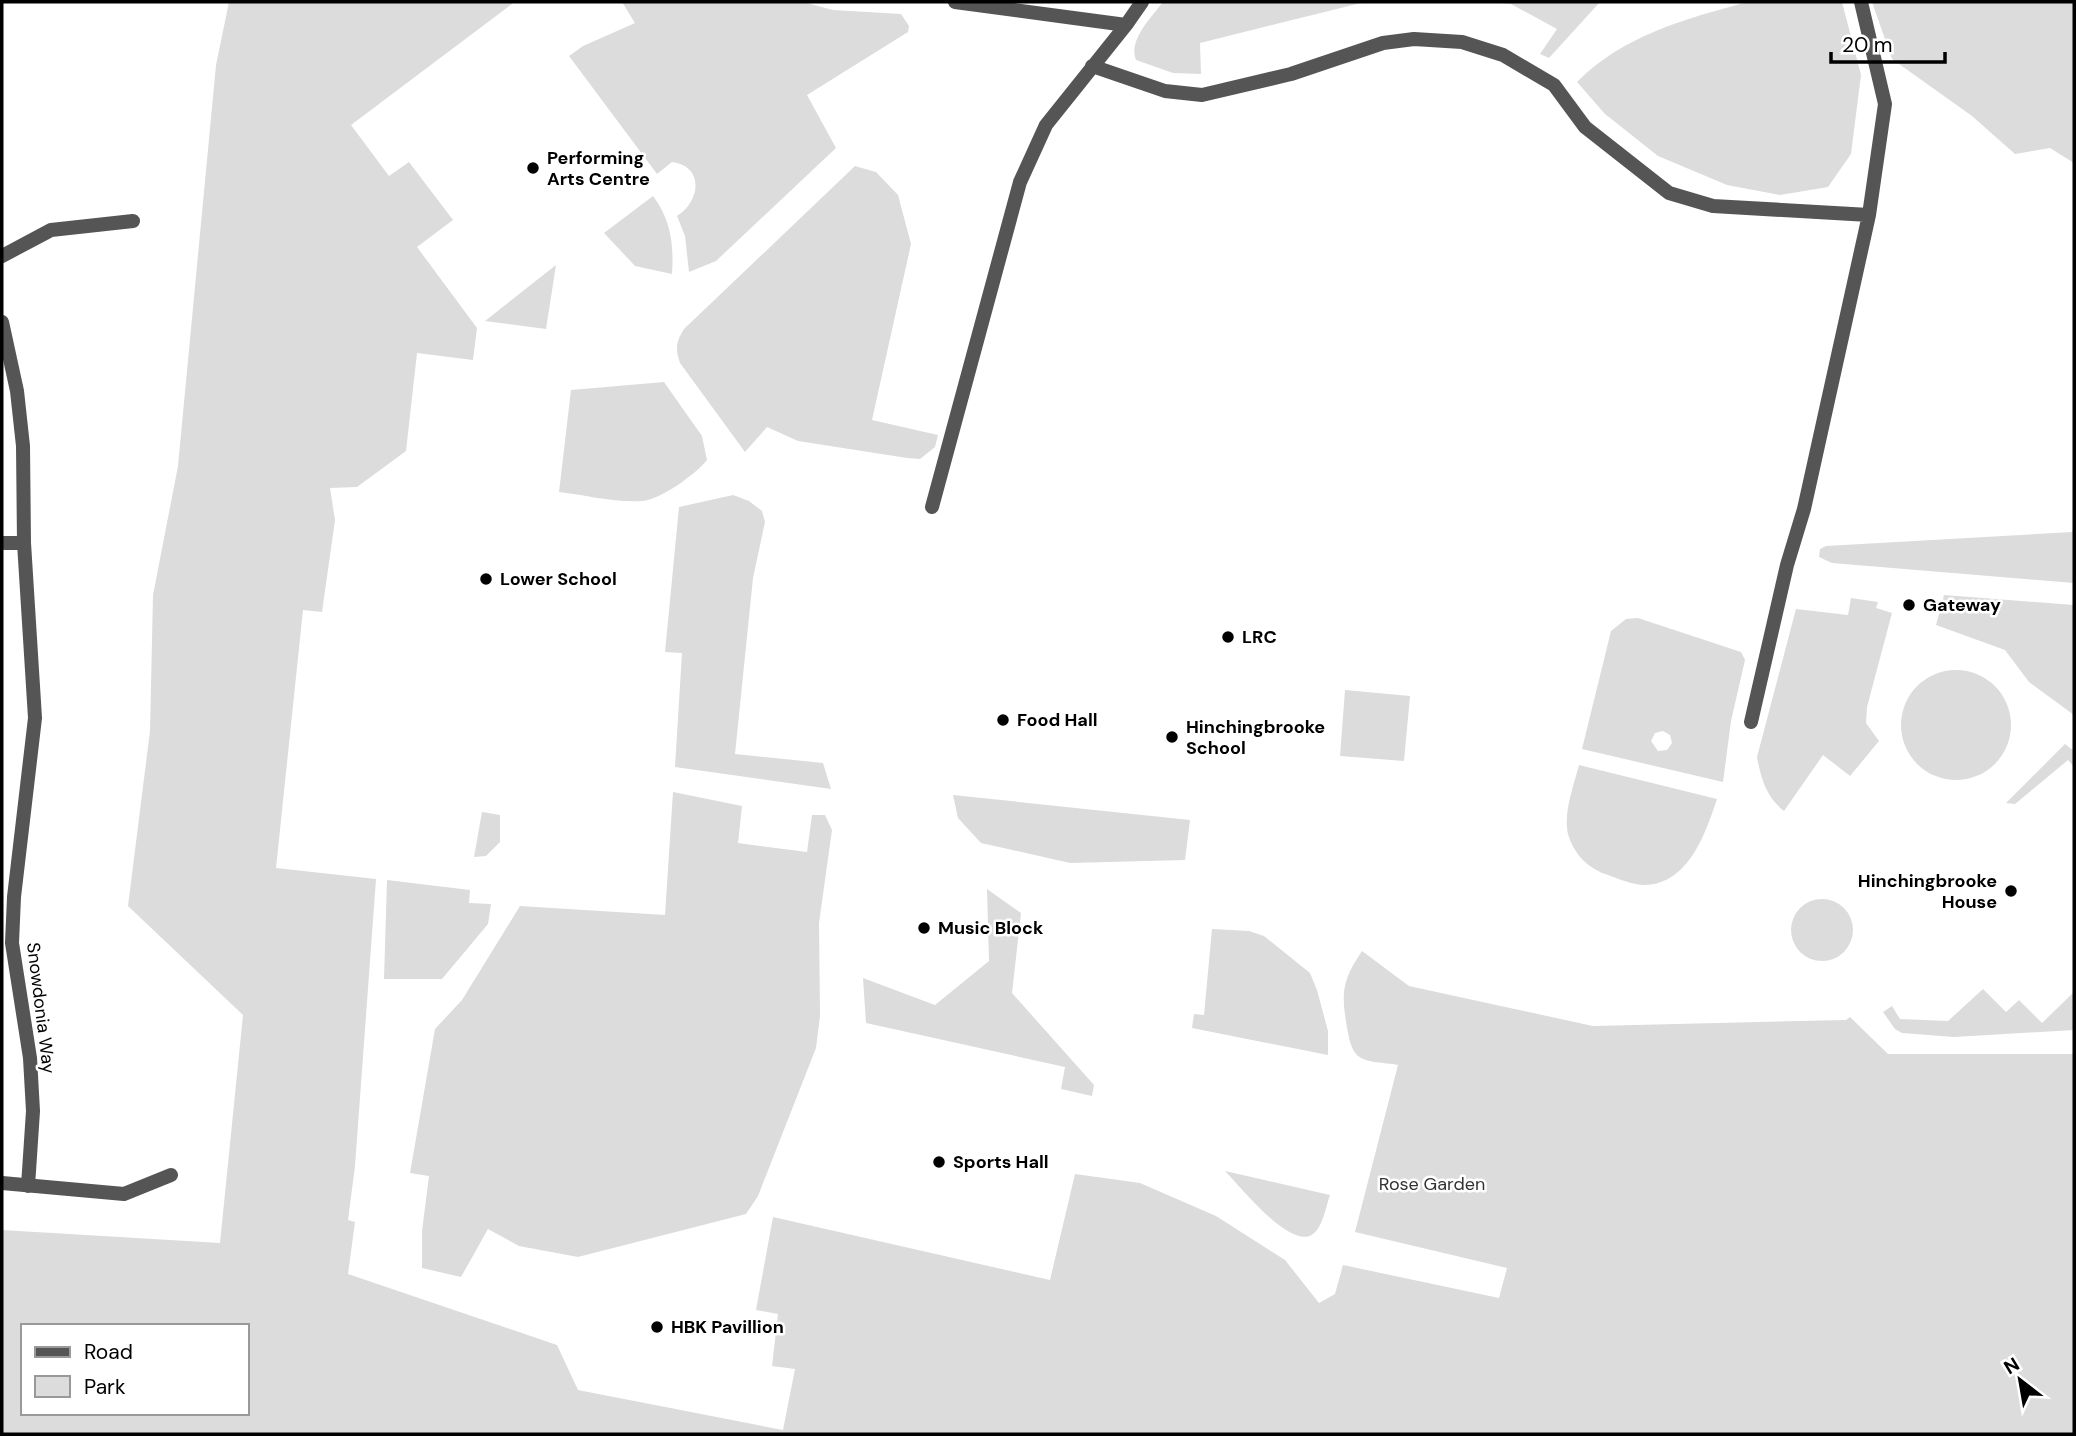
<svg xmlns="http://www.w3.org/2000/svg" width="2076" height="1436" viewBox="0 0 2076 1436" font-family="'DM Sans',sans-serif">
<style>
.green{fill:#dcdcdc;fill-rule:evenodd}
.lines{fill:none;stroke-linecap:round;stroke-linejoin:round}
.service{stroke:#555;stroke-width:14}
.minor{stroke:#555;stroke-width:14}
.poi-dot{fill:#000;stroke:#fff;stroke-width:2.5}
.labels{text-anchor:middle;stroke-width:5;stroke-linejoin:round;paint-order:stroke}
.poi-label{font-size:18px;font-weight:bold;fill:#000;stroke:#fff;text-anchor:start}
.street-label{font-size:18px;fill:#000;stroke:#fff}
.park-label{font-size:18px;fill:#333;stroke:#fff}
</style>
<rect width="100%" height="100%" fill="#fff"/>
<!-- green -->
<path class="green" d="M229,2H510L512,4L351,125L389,176L409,162L453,220L417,247L477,328L473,360L417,353L406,451L357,487L330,488L335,520L322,612L303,610L276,868L376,879L355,1166L348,1220L355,1222L348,1274L557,1345L578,1390L783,1430L795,1369L772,1366L778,1314L756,1310L773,1217L1050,1280L1075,1174L1140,1183L1216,1216L1285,1260L1319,1303L1335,1294L1343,1265L1499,1298L1507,1268L1355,1232L1398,1065C1386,1062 1365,1064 1356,1054C1350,1047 1349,1036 1347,1028C1341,992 1342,981 1362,951L1409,986L1593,1026L1846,1020L1850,1017L1888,1054H2074V1434H2V1230L220,1243L243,1015L128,906L150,731L153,595L178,466L216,65ZM23,1326H247V1413H23Z
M622,2H803L833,10L901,14L909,26L908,32L807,95L836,148L716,261L689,272L685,236L677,216C701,201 704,166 672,162L657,174L569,56L583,46L635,23Z
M1163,2H1365L1200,43L1201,74L1173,73L1136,60C1128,40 1151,18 1163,2Z
M1493,2H1600L1549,58L1540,54L1557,29L1511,4Z
M1748,2H1842L1861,75L1851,154L1828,187L1780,195L1727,185L1658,156L1605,114L1577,82C1622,36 1687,18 1748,2Z
M1872,2H2074V163L2050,148L2015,154L1972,116L1892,59Z
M855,166L876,172L898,195L911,244L872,420L938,435L935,447L920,459L907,458L798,441L767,427L745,452L680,363C675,348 676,342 684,329Z
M653,196C671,220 674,245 672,274L635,266L604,233Z
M556,265L546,329L485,321Z
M664,382L702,436L707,460C696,474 660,500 642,501C616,503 585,495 559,492L571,390Z
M733,495L749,501L762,511L765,522L753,578L735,754L823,763L831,789L675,767L682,653L665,652L679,507Z
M2074,525V583L1832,563L1819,557L1820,549L1826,546L2072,532Z
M1944,595L2074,605V715L2029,682L2005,650L1936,625Z
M1851,598L1878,602L1876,608L1892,613L1867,707L1866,723L1879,741L1850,776L1823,755L1784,811C1766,797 1761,778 1757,757L1796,609L1848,615Z
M1638,618L1741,652L1745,660L1731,721L1723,782L1582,749L1611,631L1626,619ZM1663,731L1670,735L1672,743L1667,750L1658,751L1651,741L1655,733Z
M1901 725a55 55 0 1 1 110 0a55 55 0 1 1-110 0Z
M1345,690L1410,696L1404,761L1340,756Z
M2065,744L2074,751V767L2068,760L2015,804L2006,803Z
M1579,765L1717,799C1706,832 1689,884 1645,885C1633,885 1619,879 1608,875C1589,869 1574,855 1568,834C1563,813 1574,785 1579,765Z
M673,792L742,806L738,843L807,852L812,815H825L832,830L819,923L820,1016L816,1048L758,1196L746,1214L578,1257L519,1246L488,1229L461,1277L422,1268V1231L429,1176L410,1173L435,1029L462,1000L520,906L665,915Z
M953,795L1190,820L1185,860L1070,863L981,843L958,818Z
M482,812L500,815V842L486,856L474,857Z
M387,880L470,890L469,903L491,904L488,924L442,979H384Z
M987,889L1021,913L1012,993L1094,1085L1092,1096L1061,1089L1065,1067L866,1023L863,978L935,1005L989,961Z
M1791 930a31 31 0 1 1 62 0a31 31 0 1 1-62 0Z
M1212,929L1249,931L1264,936L1310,973L1317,990L1328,1031V1055L1192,1028L1194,1014L1204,1015Z
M1983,989L2006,1012L2019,1000L2042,1023L2074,992V1030L1954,1037L1902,1033L1895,1029L1883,1012L1892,1006L1900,1019L1948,1021Z
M1225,1171L1330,1195C1326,1206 1323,1227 1313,1234C1291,1251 1240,1186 1225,1171Z"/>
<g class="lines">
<!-- service -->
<path class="service" d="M955,2L1126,25L1142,2
M1092,66L1165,91L1202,95L1291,74L1383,43L1414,39L1462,42L1503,55L1554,85L1585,127L1669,193L1713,206L1869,215
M932,507L1020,182L1046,125L1126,25
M1751,722L1787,565L1804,509L1869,215L1885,104L1861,2"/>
<!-- minor -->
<path class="minor" d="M2,256L51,230L133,221
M2,322L17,391L23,446L24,543L35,718L14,897L12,943L30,1058L33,1111L28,1186
M2,543H24
M2,1183L124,1194L171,1175"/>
</g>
<!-- markers -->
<g class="poi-dot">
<circle cx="533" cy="168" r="7"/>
<circle cx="486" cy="579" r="7"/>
<circle cx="1909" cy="605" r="7"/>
<circle cx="1228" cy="637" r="7"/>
<circle cx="1003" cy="720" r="7"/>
<circle cx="1172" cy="737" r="7"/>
<circle cx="2011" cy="891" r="7"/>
<circle cx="924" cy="928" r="7"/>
<circle cx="939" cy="1162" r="7"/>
<circle cx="657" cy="1327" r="7"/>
</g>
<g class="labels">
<!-- poi labels -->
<g class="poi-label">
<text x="547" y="164">Performing<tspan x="547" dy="21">Arts Centre</tspan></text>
<text x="500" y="585">Lower School</text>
<text x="1923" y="611">Gateway</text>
<text x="1242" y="643">LRC</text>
<text x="1017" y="726">Food Hall</text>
<text x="1186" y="733">Hinchingbrooke<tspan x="1186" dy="21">School</tspan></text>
<text x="1997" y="887" text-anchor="end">Hinchingbrooke<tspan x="1997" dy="21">House</tspan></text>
<text x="938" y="934">Music Block</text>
<text x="953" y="1168">Sports Hall</text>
<text x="671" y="1333">HBK Pavillion</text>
</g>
<!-- street labels -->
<g class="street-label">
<text transform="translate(41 1008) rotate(83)" y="6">Snowdonia Way</text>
</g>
<!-- park labels -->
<g class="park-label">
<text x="1432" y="1190">Rose Garden</text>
</g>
</g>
<!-- border -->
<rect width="2076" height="1436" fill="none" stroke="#000000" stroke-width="7"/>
<!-- legend -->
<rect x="21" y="1324" width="228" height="91" fill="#ffffff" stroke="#999999" stroke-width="2"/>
<rect x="35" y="1347" width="35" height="10" fill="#555555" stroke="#999999" stroke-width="2"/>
<text x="84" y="1359" font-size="21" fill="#000000">Road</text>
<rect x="35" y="1376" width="35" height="21" fill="#dcdcdc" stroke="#999999" stroke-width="2"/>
<text x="84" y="1394" font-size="21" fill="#000000">Park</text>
<!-- north arrow -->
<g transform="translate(2020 1380) rotate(329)" stroke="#ffffff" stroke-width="5" paint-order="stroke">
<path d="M0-5L12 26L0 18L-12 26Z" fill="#000000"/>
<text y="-10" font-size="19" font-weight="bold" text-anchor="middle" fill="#000000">N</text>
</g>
<!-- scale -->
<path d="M1831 52v10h114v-10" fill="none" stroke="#000000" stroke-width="3.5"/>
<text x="1842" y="52" font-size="21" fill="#000000" stroke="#ffffff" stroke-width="5" paint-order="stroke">20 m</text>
</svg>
